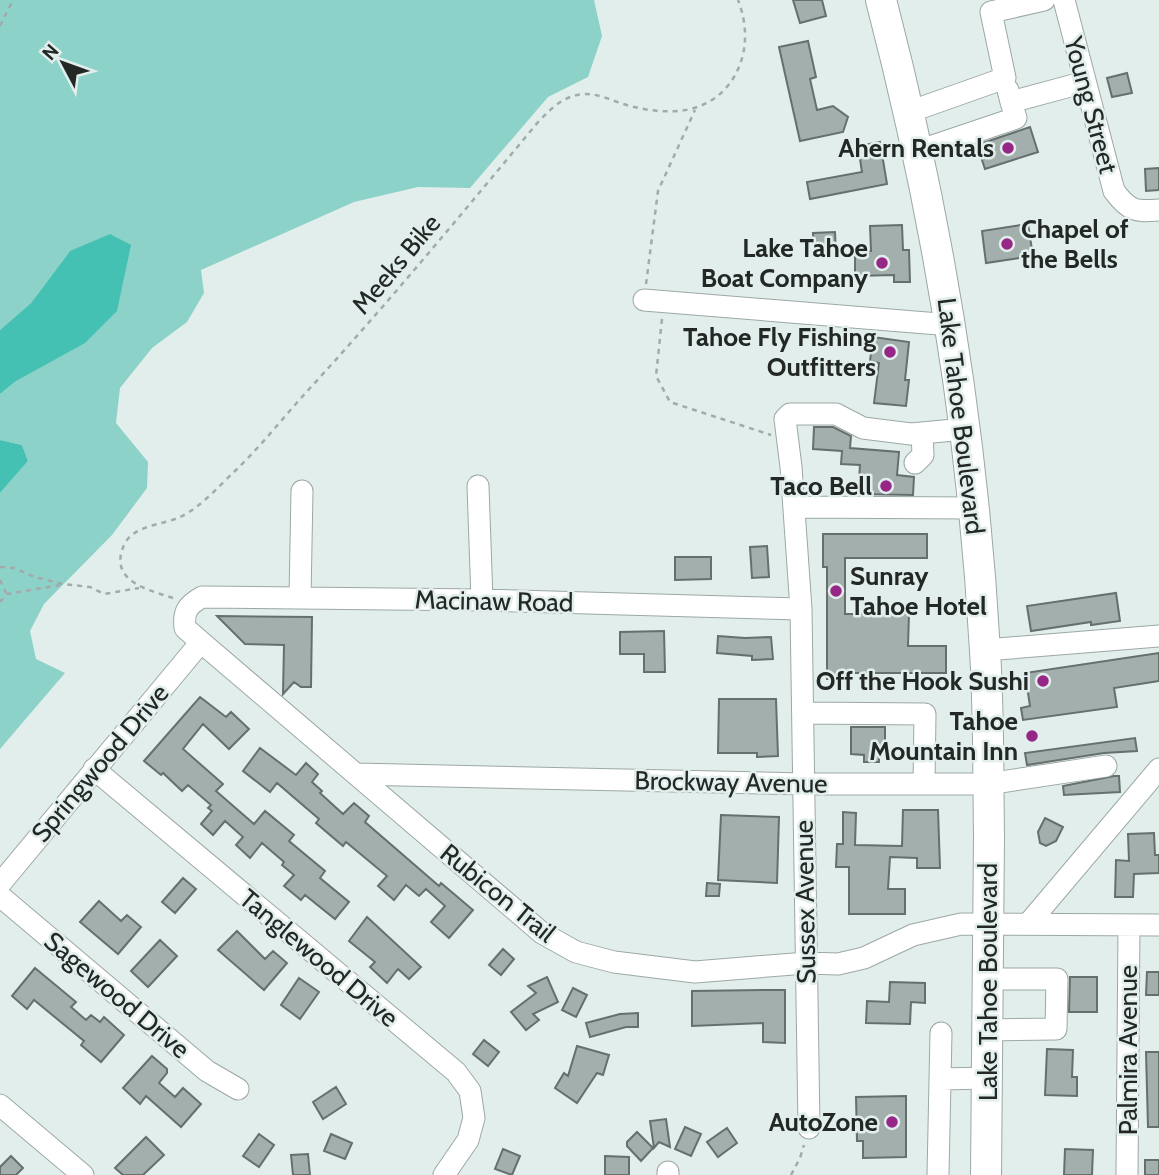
<svg xmlns="http://www.w3.org/2000/svg" width="1159" height="1175" viewBox="0 0 1159 1175" font-family="Cabin,sans-serif">
<style>
.green{fill:#8dd2c8}
.forest{fill:#45c1b3}
.building{fill:#a3afad;stroke:#65706e;stroke-width:2}
.lines{fill:none;stroke-linecap:round;stroke-linejoin:round}
.minor-casing{stroke:#9ca8a6;stroke-width:23}
.highway-casing{stroke:#9ca8a6;stroke-width:32}
.path{stroke:#a1aba9;stroke-width:2.5;stroke-dasharray:5 5;stroke-linecap:butt}
.minor{stroke:#fff;stroke-width:21}
.highway{stroke:#fff;stroke-width:30}
.poi-dot{fill:#972787;stroke:#e1eeeb;stroke-width:2.5}
.labels{text-anchor:middle;stroke-width:5;stroke-linejoin:round;paint-order:stroke}
.street-label{font-size:26px;fill:#232827;stroke:#e1eeeb}
.poi-label{font-size:26px;font-weight:bold;fill:#232827;stroke:#e1eeeb;text-anchor:end}
</style>
<rect width="100%" height="100%" fill="#e1eeeb"/>
<!-- green -->
<path class="green" d="M0,0H594L602,36L588,77L548,97L470,188L418,187L354,202L201,270L204,293L187,322L152,348L120,388L116,423L148,462L147,488L112,535L44,604L30,631L36,659L65,673L0,749V493L28,461L22,445L0,440V394L16,381L70,251L31,303L0,330Z"/>
<!-- forest -->
<path class="forest" d="M110,234L131,245L117,311L85,343L16,381L0,394V330L31,303L70,251Z
M0,440L22,445L28,461L0,493Z"/>
<!-- building -->
<path class="building" d="M793,0H822L826,16L800,23Z
M808,41L816,77L810,79L817,110L833,106L848,117L843,132L800,141L779,47Z
M1127,73L1132,93L1112,97L1107,78Z
M1030,127L1038,152L985,169L977,145Z
M880,142L887,184L810,199L807,182L862,172L858,146Z
M1159,168V190L1146,191L1145,169Z
M1028,224L1033,256L986,263L982,231Z
M902,225L903,250H909L910,282H894V275L855,276V251H871L870,226Z
M835,232L836,254L814,255L813,233Z
M873,337L909,342L905,380H909L906,406L874,403L879,363L870,361Z
M814,427H833L851,436L850,448L899,452L897,475L914,477L913,495L858,494L860,465L841,464L842,451L813,449Z
M823,534H927V558H845V614H909L908,646H946V673H853V679H827V567H823Z
M767,546L769,577L752,578L750,547Z
M675,557H711V579L675,580Z
M1116,593L1120,621L1091,625V622L1031,631L1027,606Z
M217,616L312,617L311,687H301L294,682L283,694L284,645L245,644Z
M664,631L665,672H644V654H620V632Z
M718,636L745,638L771,637L773,659L752,660V656L717,653Z
M1159,653V681L1114,688L1117,707L1023,720L1021,708L1030,706L1025,673Z
M200,697L226,717L231,712L249,729L229,749L203,724L183,749L223,784L216,791L254,824L265,811L294,835L289,841L325,871L320,878L349,902L335,919L305,895L301,900L284,886L294,875L282,865L284,862L262,843L250,858L236,845L243,837L225,821L213,835L201,824L212,811L208,808L211,805L188,785L182,791L163,773L161,775L144,761Z
M719,699H776L778,756L757,757V753H718Z
M851,727H885V755L879,754V762H864V755L851,754Z
M1135,738L1137,751L1104,753L1027,765L1025,753Z
M260,748L296,775L306,763L318,774L312,782L322,791L320,793L343,814L354,803L369,816L365,822L439,886L441,883L473,910L449,938L431,922L445,906L426,889L419,896L406,885L394,900L378,886L387,876L346,842L343,846L316,823L319,819L277,783L270,792L243,771Z
M1114,776H1119L1120,792L1064,795L1063,786Z
M903,810H938L940,868H917V858L890,857L888,889H905V914H849V867H836L837,844H843V812L856,813L855,845L902,846Z
M721,815L779,817L777,883L718,880Z
M1045,818L1063,827L1056,841L1046,846L1040,843L1038,832Z
M1154,833L1155,855H1159V873L1134,874L1133,897H1115L1116,860L1129,861L1128,834Z
M183,878L196,889L175,913L162,902Z
M707,883L720,884L719,896H706Z
M99,901L121,921L127,915L141,927L118,954L80,922Z
M367,917L421,967L409,979L398,969L387,983L370,967L375,962L349,941Z
M237,931L265,959L273,951L287,963L264,990L218,950Z
M160,940L177,956L148,987L131,971Z
M503,949L514,959L501,975L489,965Z
M35,968L76,1002L71,1007L86,1020L91,1015L100,1022L104,1017L124,1035L101,1062L81,1045L84,1041L34,1000L27,1009L12,996Z
M1147,972H1159V995H1146Z
M547,977L558,1002L533,1014L539,1020L526,1030L511,1012L536,993L528,986Z
M1070,977H1097V1012H1069Z
M299,978L319,992L300,1019L281,1005Z
M890,982L925,983V1003L911,1002L910,1024L866,1023L867,1001L889,1002Z
M573,988L587,995L576,1017L562,1010Z
M764,990H785V1043L763,1042V1023L692,1026V991Z
M638,1013V1027H626L590,1037L586,1023L620,1014Z
M484,1040L499,1052L488,1066L473,1054Z
M577,1046L609,1055L603,1075L597,1073L577,1103L555,1088L564,1073L568,1076Z
M1047,1049L1073,1050L1072,1077H1077V1096L1045,1095Z
M1146,1052H1159V1127H1148Z
M152,1056L167,1069V1073L159,1083L175,1097L183,1088L201,1104L181,1127L146,1096L140,1104L123,1088Z
M336,1087L346,1104L323,1119L313,1102Z
M906,1096V1157L863,1158V1141H857L856,1097Z
M666,1119L670,1147L659,1142L654,1148L650,1121Z
M685,1127L701,1134L691,1156L675,1149Z
M727,1128L737,1143L718,1157L707,1142Z
M637,1132L653,1148L641,1161L627,1146V1142Z
M259,1134L274,1145L259,1167L243,1156Z
M331,1134L352,1143L345,1159L324,1151Z
M146,1137L164,1155L143,1175H123L115,1168Z
M503,1149L520,1156L512,1175L495,1169Z
M1065,1149L1093,1150L1092,1175H1064Z
M308,1154L310,1175H293L291,1155Z
M11,1156L23,1168L16,1175H0V1167Z
M605,1156L629,1157V1175H605Z
M1145,1160H1159V1175H1145Z"/>
<g class="lines">
<defs>
<path id="minor" d="M1064,0L1114,191C1129,211 1135,212 1159,210
M1008,90L1011,102L1085,82
M909,112L1005,78L991,12L1044,0
M918,151L1016,118L1011,102
M644,300L951,325
M915,463L923,455L922,433
M478,486L482,600
M794,507L973,508
M300,598L302,491
M801,609L482,600L202,597C188,605 183,611 185,628L201,642L542,933L576,952L614,962L695,972L806,963L838,964L864,958L913,935L961,924L1159,925
M985,650L1159,636
M803,713L925,714L924,784
M94,769L456,1072L470,1091L474,1118L468,1140L444,1175
M356,774L804,784H988L1106,766
M0,884L201,642
M0,896L207,1071L238,1089
M1028,924L1159,769
M988,1030L1056,1029L1057,979H989
M940,1079L987,1078
M0,1105L83,1175
M809,1128L801,609L791,467L785,419L790,414H836L863,428L911,434L965,429
M668,1175V1172
M938,1175L941,1033
M1127,1175L1129,925"/>
<path id="highway" d="M881,0C937,214 973,431 985,651C989,713 988,774 989,836C989,949 988,1062 986,1175"/>
</defs>
<!-- minor casing -->
<use href="#minor" class="minor-casing"/>
<!-- highway casing -->
<use href="#highway" class="highway-casing"/>
<!-- path -->
<path class="path" d="M0,26L11,4L10,0
M646,284L658,191L695,110
M662,319L656,376L670,402L771,435
M0,567L14,568L35,577L63,584L90,587L104,594L139,588
M0,580L6,593
M173,598C148,590 108,581 124,545C133,525 163,525 180,517C200,508 220,485 236,470C263,444 286,414 311,387C390,301 464,211 539,121C552,108 563,96 583,94C599,93 614,102 630,106C669,116 711,115 734,77C748,53 748,26 738,0
M0,602L7,594L60,585
M791,1175L800,1158L804,1145"/>
<!-- minor -->
<use href="#minor" class="minor"/>
<!-- highway -->
<use href="#highway" class="highway"/>
</g>
<!-- markers -->
<g class="poi-dot">
<circle cx="1008" cy="148" r="7"/>
<circle cx="1007" cy="244" r="7"/>
<circle cx="882" cy="263" r="7"/>
<circle cx="890" cy="352" r="7"/>
<circle cx="886" cy="486" r="7"/>
<circle cx="836" cy="591" r="7"/>
<circle cx="1043" cy="681" r="7"/>
<circle cx="1032" cy="736" r="7"/>
<circle cx="892" cy="1122" r="7"/>
</g>
<g class="labels">
<!-- street labels -->
<g class="street-label">
<text transform="translate(1091 105) rotate(75)" y="9">Young Street</text>
<text transform="translate(396 264) rotate(-50)" y="9">Meeks Bike</text>
<text transform="translate(961 416) rotate(83)" y="9">Lake Tahoe Boulevard</text>
<text transform="translate(494 601) rotate(1)" y="9">Macinaw Road</text>
<text transform="translate(100 763) rotate(-50)" y="9">Springwood Drive</text>
<text transform="translate(731 782) rotate(1)" y="9">Brockway Avenue</text>
<text transform="translate(498 893) rotate(39)" y="9">Rubicon Trail</text>
<text transform="translate(805 902) rotate(-91)" y="9">Sussex Avenue</text>
<text transform="translate(319 958) rotate(40)" y="9">Tanglewood Drive</text>
<text transform="translate(988 982) rotate(-90)" y="9">Lake Tahoe Boulevard</text>
<text transform="translate(117 995) rotate(40)" y="9">Sagewood Drive</text>
<text transform="translate(1128 1050) rotate(-90)" y="9">Palmira Avenue</text>
</g>
<!-- poi labels -->
<g class="poi-label">
<text x="994" y="157">Ahern Rentals</text>
<text x="1021" y="238" text-anchor="start">Chapel of<tspan x="1021" dy="30">the Bells</tspan></text>
<text x="868" y="257">Lake Tahoe<tspan x="868" dy="30">Boat Company</tspan></text>
<text x="876" y="346">Tahoe Fly Fishing<tspan x="876" dy="30">Outfitters</tspan></text>
<text x="872" y="495">Taco Bell</text>
<text x="850" y="585" text-anchor="start">Sunray<tspan x="850" dy="30">Tahoe Hotel</tspan></text>
<text x="1029" y="690">Off the Hook Sushi</text>
<text x="1018" y="730">Tahoe<tspan x="1018" dy="30">Mountain Inn</tspan></text>
<text x="878" y="1131">AutoZone</text>
</g>
</g>
<!-- north arrow -->
<g transform="translate(63 63) rotate(311)" stroke="#e1eeeb" stroke-width="5" paint-order="stroke">
<path d="M0-5L12 26L0 18L-12 26Z" fill="#232827"/>
<text y="-10" font-size="19" font-weight="bold" text-anchor="middle" fill="#232827">N</text>
</g>
</svg>
